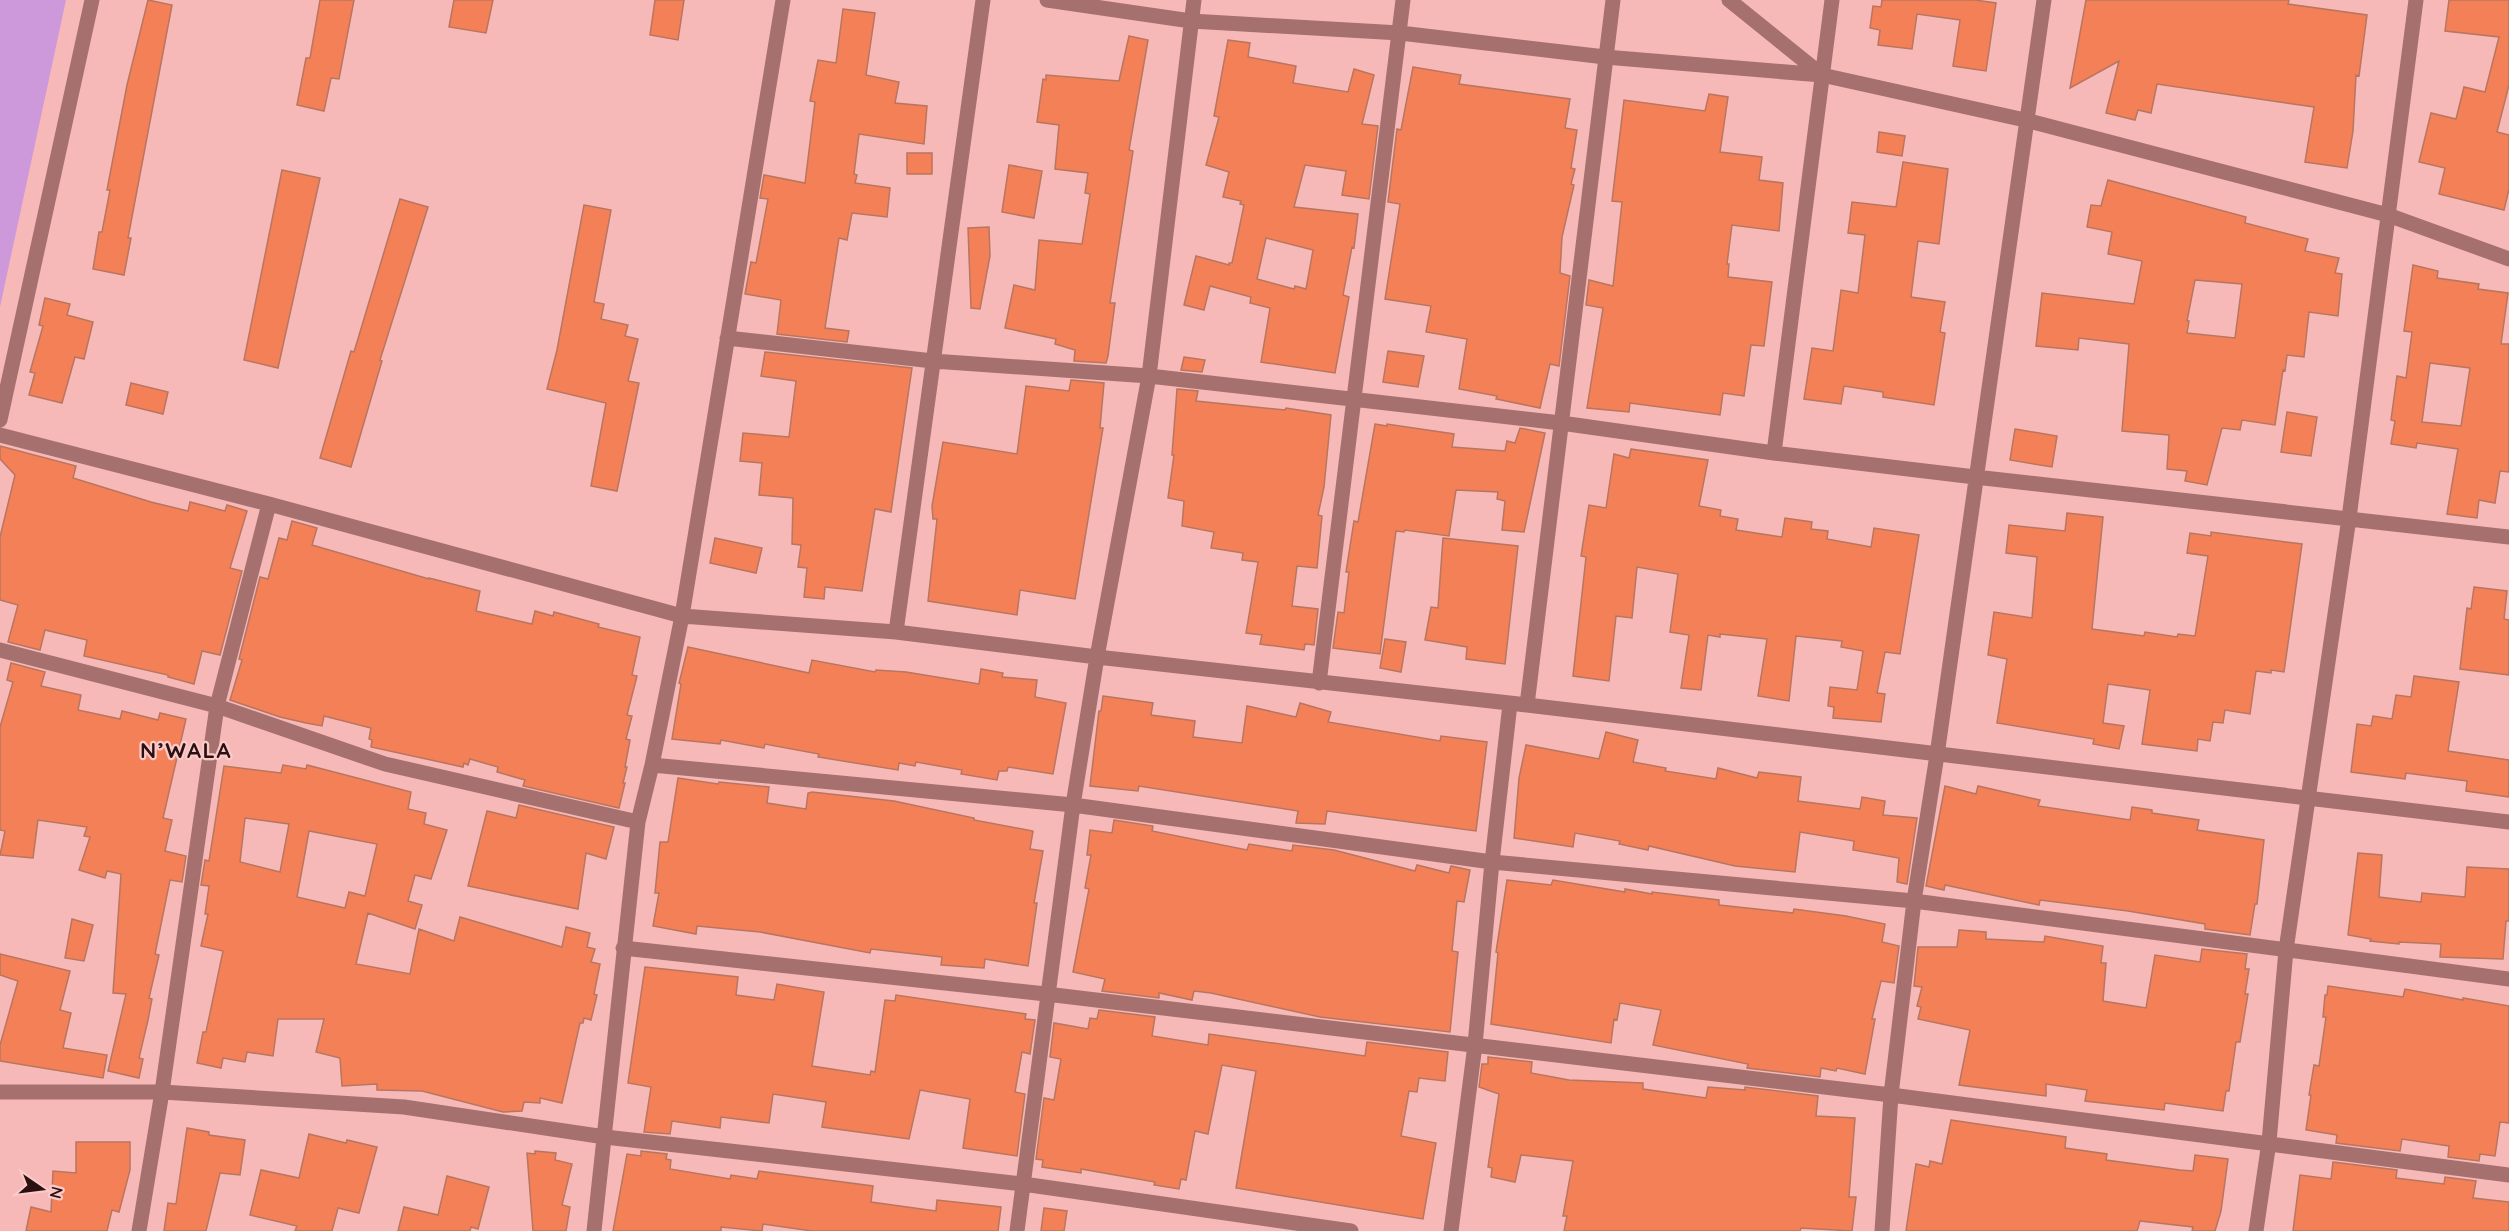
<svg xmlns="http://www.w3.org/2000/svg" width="2509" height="1231" viewBox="0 0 2509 1231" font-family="Quicksand,sans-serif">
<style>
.green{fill:#ce99db}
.building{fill:#f48058;stroke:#b8755f;stroke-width:1.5;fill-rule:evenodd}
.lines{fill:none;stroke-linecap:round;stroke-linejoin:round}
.minor{stroke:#a6706f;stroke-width:15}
.labels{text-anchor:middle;stroke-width:4.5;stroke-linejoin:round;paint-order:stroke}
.district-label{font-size:22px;font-weight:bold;letter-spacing:1.5px;fill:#2b1011;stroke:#facac9}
</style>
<rect width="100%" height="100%" fill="#f7b9b8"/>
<!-- green -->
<path class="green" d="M0,0H66L0,307Z"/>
<!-- building -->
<path class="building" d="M148,0L172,5L128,238H131L124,275L93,269L99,232H102L110,190H107L127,85Z
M320,0H354L339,79L331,78L324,111L297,105L306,58H310Z
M454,0H493L486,33L449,27Z
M655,0H684L678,40L650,35Z
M1882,0H1975L1996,3L1986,71L1953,66L1960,20L1917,14L1912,49L1878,45L1880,30L1870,28L1873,6L1881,7Z
M2086,0H2289L2288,4L2367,15L2359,76L2356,75L2353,131L2347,168L2305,162L2314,107L2157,84L2151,113L2138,110L2135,120L2106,113L2119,61L2070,88Z
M2449,0H2509V85L2497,132L2509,135V189L2504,210L2439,194L2445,168L2419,162L2431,113L2456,119L2464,87L2485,92L2499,37L2445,31Z
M843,9L875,13L866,75L899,82L895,103L927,106L924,144L859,134L854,174L857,175L855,183L890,188L887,217L852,213L847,240L839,238L825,328L849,331L847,342L777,334L781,300L745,294L751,262L756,263L768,199L760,198L764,175L805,183L815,102L810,101L818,60L836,63Z
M1129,36L1148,40L1129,150L1133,151L1110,303H1115L1108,356L1106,363L1074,361L1075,350L1055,344L1056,339L1005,328L1014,285L1035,290L1039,240L1082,244L1090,194L1085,193L1088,173L1055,169L1059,125L1037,122L1043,79L1046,80V75L1119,81Z
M1228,40L1250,43L1248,57L1296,66L1293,83L1348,92L1354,69L1374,75L1362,124L1378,126L1369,199L1342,195L1346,171L1305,165L1294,207L1358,214L1354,248L1352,247L1343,295L1349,297L1335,373L1261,362L1270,308L1250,303L1251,297L1210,286L1204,310L1184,305L1196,256L1229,265V263H1232L1244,205L1240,204L1241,201L1223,197L1229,172L1206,165L1219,117L1214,116ZM1266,238L1313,250L1306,289L1295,286L1294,289L1257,279Z
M1413,67L1461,75L1459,84L1570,99L1565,128L1577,130L1571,168L1575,169L1571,184L1574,185L1562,237L1560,273L1570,276L1559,366L1550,364L1540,408L1496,399L1497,396L1459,389L1467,339L1426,332L1431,306L1385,299L1400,204L1388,202L1397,129L1401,130Z
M1709,94L1728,97L1720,152L1762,157L1759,180L1783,183L1779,231L1732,225L1727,264H1729L1728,277L1772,282L1764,346L1751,345L1744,396L1723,393L1720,415L1630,403L1629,412L1587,408L1603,308L1586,305L1589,280L1613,286L1622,202L1612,201L1624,100L1705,111Z
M1879,132L1905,136L1902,156L1877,152Z
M907,153H932V174H907Z
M1903,162L1948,169L1939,244L1918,241L1911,297L1945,302L1940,332L1945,333L1934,405L1883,397V392L1844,386L1841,404L1804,399L1812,348L1833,351L1841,290L1858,293L1865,235L1848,233L1852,202L1896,207Z
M1009,165L1042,171L1034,218L1002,212Z
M282,170L320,178L278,368L244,360Z
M2108,180L2246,217L2245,223L2308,239L2305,251L2339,258L2335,273L2342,274L2338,316L2309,312L2304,357L2287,355L2285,371L2283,370L2275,425L2242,420L2240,430L2222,428L2207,485L2185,481L2187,471L2167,469L2169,435L2122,431L2129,344L2079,338L2078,350L2036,346L2042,293L2134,304L2142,261L2108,254L2112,232L2087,227L2091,205L2101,206ZM2195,280L2242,284L2235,338L2187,333L2189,321H2187Z
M400,199L428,207L380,360L382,361L351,467L320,458L351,351L354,352Z
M584,205L611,210L594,302L604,304L601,319L628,325L625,336L638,339L628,381L639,383L617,491L591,486L606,403L547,389L557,350Z
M989,227L990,256L980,309L971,308L968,228Z
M2413,265L2438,271L2437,278L2479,284L2478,289L2508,293L2501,344H2509V472L2500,471L2495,503L2479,500L2477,518L2447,514L2458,449L2417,443L2416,448L2391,444L2395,421L2391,420L2397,376L2406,378L2412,332L2404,331ZM2430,363L2470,368L2461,426L2422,422Z
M45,298L70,304L67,315L93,322L84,359L75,357L62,403L29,395L35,373L30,372L43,326L39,325Z
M1388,351L1424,356L1418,387L1383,382Z
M765,352L912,368L891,512L875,509L862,591L825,587L824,599L804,597L807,568L798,567L801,545L792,544L793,498L759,495L762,463L740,461L743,433L789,437L796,381L761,376Z
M1184,357L1205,360L1202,372L1181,370Z
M1071,380L1104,383L1100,428H1103L1075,599L1020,590L1017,615L928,601L937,519H933L932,506L943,442L1017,454L1026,386L1069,391Z
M131,383L168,392L163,414L126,405Z
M1177,389L1198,391L1196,401L1285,410L1286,408L1331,415L1324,487L1318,515L1322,516L1317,568L1297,566L1292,606L1318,609L1314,645L1305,644L1304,650L1260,644L1262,635L1246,633L1258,562L1242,560L1243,553L1211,548L1214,532L1182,526L1184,501L1168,498L1174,455H1172Z
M2287,412L2317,417L2311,456L2281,452Z
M1375,424L1387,426V424L1454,434L1452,447L1505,451L1507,441L1515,443L1520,428L1545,433L1524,532L1502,530L1505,501L1497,499L1498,492L1456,490L1449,536L1405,530L1404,532L1396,531L1380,654L1333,648L1338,612L1344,613L1349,572H1346L1354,521L1358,522Z
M2015,429L2057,436L2052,467L2010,460Z
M0,446L76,466L73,478L151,502L188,511L190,502L225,511L227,505L247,511L230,568L242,571L220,655L202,651L194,684L168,677V675L84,656L87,640L45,630L40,650L8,642L18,605L0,600V537L15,475L0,459Z
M1631,449L1708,460L1699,506L1721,510L1720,516L1738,519L1736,530L1782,537L1785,518L1812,522L1811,529L1828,531L1827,539L1871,547L1874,528L1919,535L1900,654L1885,652L1877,693L1885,694L1881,722L1833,718L1834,707L1828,706L1830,687L1857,690L1863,651L1841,647L1842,641L1796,636L1789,701L1758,696L1767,639L1720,634V637L1708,635L1701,690L1681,688L1689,635L1670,632L1678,574L1637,567L1632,618L1616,616L1609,681L1573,676L1586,557L1581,556L1589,505L1606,508L1614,454L1629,458Z
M2067,513L2103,517L2092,629L2144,636L2145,632L2177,637L2178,634L2195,636L2208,556L2187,553L2190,533L2211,536V532L2302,544L2284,672L2271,670V673L2256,671L2250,714L2225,710L2223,723L2213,722L2210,741L2198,739L2197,751L2142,744L2150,690L2108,684L2103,723L2124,726L2119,749L2093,744L2094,739L1997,723L2007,659L1988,655L1994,612L2032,618L2037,557L2006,553L2009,525L2065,531Z
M292,521L317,528L312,545L429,579V578L480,591L476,611L532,624L535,611L553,616L554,612L599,624L598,627L640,637L632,675L637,676L627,715L632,716L626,739L630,740L625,767H627L623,783H625L619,808L523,786L525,780L497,772L498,767L470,759L468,765L464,763L463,767L371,747L372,740L369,739L371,728L324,716L322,726L306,723L280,717L230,700L242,660L239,659L260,577L268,579L279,538L287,540Z
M715,538L762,548L756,573L710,563Z
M1443,538L1518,546L1505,664L1466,659L1467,647L1425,640L1431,607L1438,608Z
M2474,587L2507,591L2504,619L2509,620V675L2460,669L2467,608L2471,609Z
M1385,639L1406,642L1401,672L1380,668Z
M688,647L809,673L812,660L875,672L876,670L906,672L979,684L981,669L1003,673L1002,677L1037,680L1035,697L1066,703L1053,774L1008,767L1007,771H999L997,780L961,774L962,770L916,762L915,766L899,763L898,770L818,757L819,754L765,744L764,748L721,740L720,744L672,739L681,684L679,683Z
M11,663L45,672L41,686L81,695L78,710L120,719L122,711L158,720L160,713L186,719L163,818L172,820L165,851L186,856L182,882L170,880L155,954L159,955L149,998L152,999L148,1020L139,1058L143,1059L139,1078L108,1071L126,994L113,993L121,874L107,871L105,878L79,870L90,837L84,836L87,827L38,820L33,858L0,855L5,831L0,830V727L13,682L7,680Z
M2414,676L2459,682L2448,751L2509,760V797L2466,791L2467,781L2406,773L2405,779L2351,772L2357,724L2371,726L2373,716L2392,719L2396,695L2411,697Z
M1103,696L1153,703L1151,715L1195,721L1193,737L1242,743L1247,706L1296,717L1300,703L1331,712L1328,722L1440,741L1441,736L1487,742L1476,831L1327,811L1325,824L1296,823L1298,811L1139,786L1138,791L1090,786L1099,711H1101Z
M1606,732L1638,740L1633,762L1666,768L1665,771L1716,779L1718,768L1757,778L1759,772L1801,777L1798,801L1860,809L1862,797L1885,801L1883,815L1917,818L1907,884L1897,882L1899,858L1853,850L1854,841L1800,832L1795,872L1735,866L1649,846L1648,850L1619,844L1620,841L1575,833L1573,847L1514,838L1519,778L1526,745L1599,759Z
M283,765L306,769L307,765L411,792L408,809L426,813L424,824L447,830L431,879L415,875L408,901L422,905L415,929L368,913L356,964L410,974L419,929L454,941L460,917L562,947L566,927L590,933L587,947L595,949L591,962L600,964L594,994L597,995L591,1020L584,1018L583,1023H580L562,1103L540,1098V1103L524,1102L522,1111L503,1112L422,1091L377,1090V1084L342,1086L340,1058L316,1052L324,1019H278L273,1056L247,1052L245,1062L223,1058L221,1068L197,1063L203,1032H206L223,951L201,946L208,914H205L209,886L201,885L205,860L209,861L224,766L281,773ZM245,818L289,824L280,872L240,862ZM309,831L377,844L365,896L349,892L345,908L297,897Z
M678,778L718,784L719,782L769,787L767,803L806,809L808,793L812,792L894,801L974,818V820L1033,831L1030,849L1043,851L1034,903H1037L1028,966L985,959L984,968L941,965L942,957L871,949L870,953L760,932L697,926L696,934L653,926L659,893H655L660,842H668Z
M1945,786L1976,794L1978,786L2040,800L2038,806L2130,820L2132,807L2152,810V813L2199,820L2197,830L2264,840L2257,904H2255L2250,935L2205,929V924L2128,911L2040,900L2039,905L1945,885L1944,890L1926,886Z
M519,805L614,827L606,859L586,853L578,909L468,886L487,811L516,818Z
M1114,820L1153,826L1152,831L1247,850L1249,844L1292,851L1293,845L1334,850L1415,871L1417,865L1449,873L1451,866L1470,870L1464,902L1457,901L1452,951L1458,952L1450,1032L1320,1017L1211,993L1194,991L1192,1000L1159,993V998L1102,991L1105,979L1073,972L1089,889L1085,888L1091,855H1087L1090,830L1112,833Z
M2358,853L2382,855L2379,897L2421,902L2422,893L2465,897L2467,867L2509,869V921H2506L2503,959L2440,957L2441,944L2399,942V944L2370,941L2371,939L2348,935Z
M1507,880L1551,885L1553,880L1625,892V889L1652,894V892L1719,900V905L1793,913L1794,909L1846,916L1885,924L1882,942L1899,946L1894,983L1881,981L1872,1019H1875L1865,1074L1837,1068L1836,1071L1821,1068L1820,1077L1747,1068L1748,1064L1653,1045L1661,1010L1620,1003L1617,1020L1614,1019L1611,1043L1491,1024L1498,953L1496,952Z
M72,919L93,925L84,961L65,958Z
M1959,930L1986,932V939L2044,942L2045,936L2103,946L2101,963H2106L2103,1001L2146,1008L2155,955L2200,962L2202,949L2247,954L2245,969H2249L2245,994H2248L2240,1042H2236L2229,1091H2226L2223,1111L2165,1103L2164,1110L2085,1101L2087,1090L2046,1084V1096L1959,1085L1970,1030L1918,1019L1921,1007L1917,1006L1922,987L1914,986L1918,947H1957Z
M0,954L70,971L60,1010L71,1013L63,1048L107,1055L103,1078L0,1061V1045L18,981L0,975Z
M645,967L738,977L736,995L774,1000L777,984L824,992L812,1066L870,1075L871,1071L875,1072L885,1000L895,1001L896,995L1026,1014L1025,1019L1035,1020L1030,1054L1022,1052L1015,1092L1025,1094L1017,1156L963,1148L970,1099L920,1090L909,1139L822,1127L826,1102L773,1094L769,1123L721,1117L720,1128L672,1121L670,1134L644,1132L651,1087L628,1083Z
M2328,986L2403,997L2405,989L2463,1000V998L2509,1006V1123L2500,1122L2495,1156L2480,1154L2479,1161L2448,1157L2449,1146L2402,1139L2400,1151L2336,1143L2337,1135L2306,1130L2311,1095H2309L2314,1065L2319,1066L2326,1017H2323L2325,995H2327Z
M1099,1010L1155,1017L1152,1036L1208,1045L1209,1034L1365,1056L1367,1042L1448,1052L1445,1081L1419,1078L1417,1092L1409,1091L1401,1136L1436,1143L1423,1219L1236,1188L1256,1071L1222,1065L1208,1134L1195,1131L1186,1180L1181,1179L1179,1189L1154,1185L1155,1182L1081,1169V1173L1042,1167L1043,1160L1036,1159L1044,1098L1054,1100L1061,1059L1050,1057L1054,1023L1088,1029L1090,1018L1097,1019Z
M1488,1057L1532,1062L1531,1073L1569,1080L1643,1083V1089L1706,1098L1708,1087L1745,1090V1087L1818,1096L1816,1116L1855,1118L1849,1197H1856L1852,1231L1801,1228L1800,1231H1564L1567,1216H1563L1573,1161L1521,1155L1515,1182L1491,1177L1492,1168L1488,1167L1499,1094L1479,1087L1482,1064H1488Z
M1951,1120L2066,1137L2065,1148L2107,1154L2106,1160L2180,1170L2193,1171L2195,1155L2228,1159L2221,1211L2215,1231H2192L2193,1227L2140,1221L2137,1231H1906L1916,1164L1929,1167L1930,1161L1942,1164Z
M187,1128L209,1132V1135L245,1140L240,1175L220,1173L206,1231H164L168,1203L176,1204Z
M309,1134L346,1143L347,1140L377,1147L359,1213L338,1208L332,1231H295L297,1226L250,1215L261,1170L299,1178Z
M76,1142H130V1170L119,1212L112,1210L107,1231H26L31,1207L51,1212L53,1171L76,1173Z
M535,1151L556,1153L555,1160L572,1164L562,1205L570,1207L566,1231H533L527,1153L535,1154Z
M641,1151L667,1154L666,1159L671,1160L670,1169L730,1179L731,1175L757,1179L759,1171L873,1186L871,1202L936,1211L937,1200L1001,1207L998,1231H812L763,1224L762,1231L721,1227V1231H613L627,1154L641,1156Z
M2333,1162L2397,1170L2396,1178L2444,1184L2445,1177L2476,1181L2473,1198L2509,1202V1231H2293L2300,1175L2331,1179Z
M447,1176L489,1187L478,1229L471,1227L470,1231H398L404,1207L438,1215Z
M1044,1208L1067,1211L1064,1231H1041Z"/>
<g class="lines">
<!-- minor -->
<path class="minor" d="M1047,0L1191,21L1400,33L1605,57L1822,75L2025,120L2388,215L2509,259
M1729,0L1822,75
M727,338L933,361L1149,376L1561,423L1774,453L1975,477L2509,537
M0,420L92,0
M0,435L269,504L682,616L896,632L1097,657L1527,705L2509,822
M1774,453L1832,0
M896,632L983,0
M0,650L217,706L385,764L638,822
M1319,683L1403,0
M1527,705L1613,0
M652,765L1073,805L1492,862L1914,901L2509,979
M623,948L1046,994L1891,1095L2509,1175
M0,1092H162L404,1107L605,1137L1023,1184L1351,1231
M139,1231L162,1092L217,706L269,504
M594,1231L638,822L652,765L682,616L783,0
M1017,1231L1073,805L1097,657L1149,376L1194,0
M1451,1231L1475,1045L1492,862L1510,704
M1882,1231L1891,1095L1914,901L1937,755L2044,0
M2256,1231L2269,1142L2286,950L2349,518L2416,0"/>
</g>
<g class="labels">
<!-- district labels -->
<g class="district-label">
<text x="186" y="758">N’WALA</text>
</g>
</g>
<!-- north arrow -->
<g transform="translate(42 1189) rotate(104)" stroke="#facac9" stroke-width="4.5" paint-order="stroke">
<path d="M0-4.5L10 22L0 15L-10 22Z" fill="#2b1011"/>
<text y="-9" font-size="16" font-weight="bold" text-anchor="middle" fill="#2b1011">N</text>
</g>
</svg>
